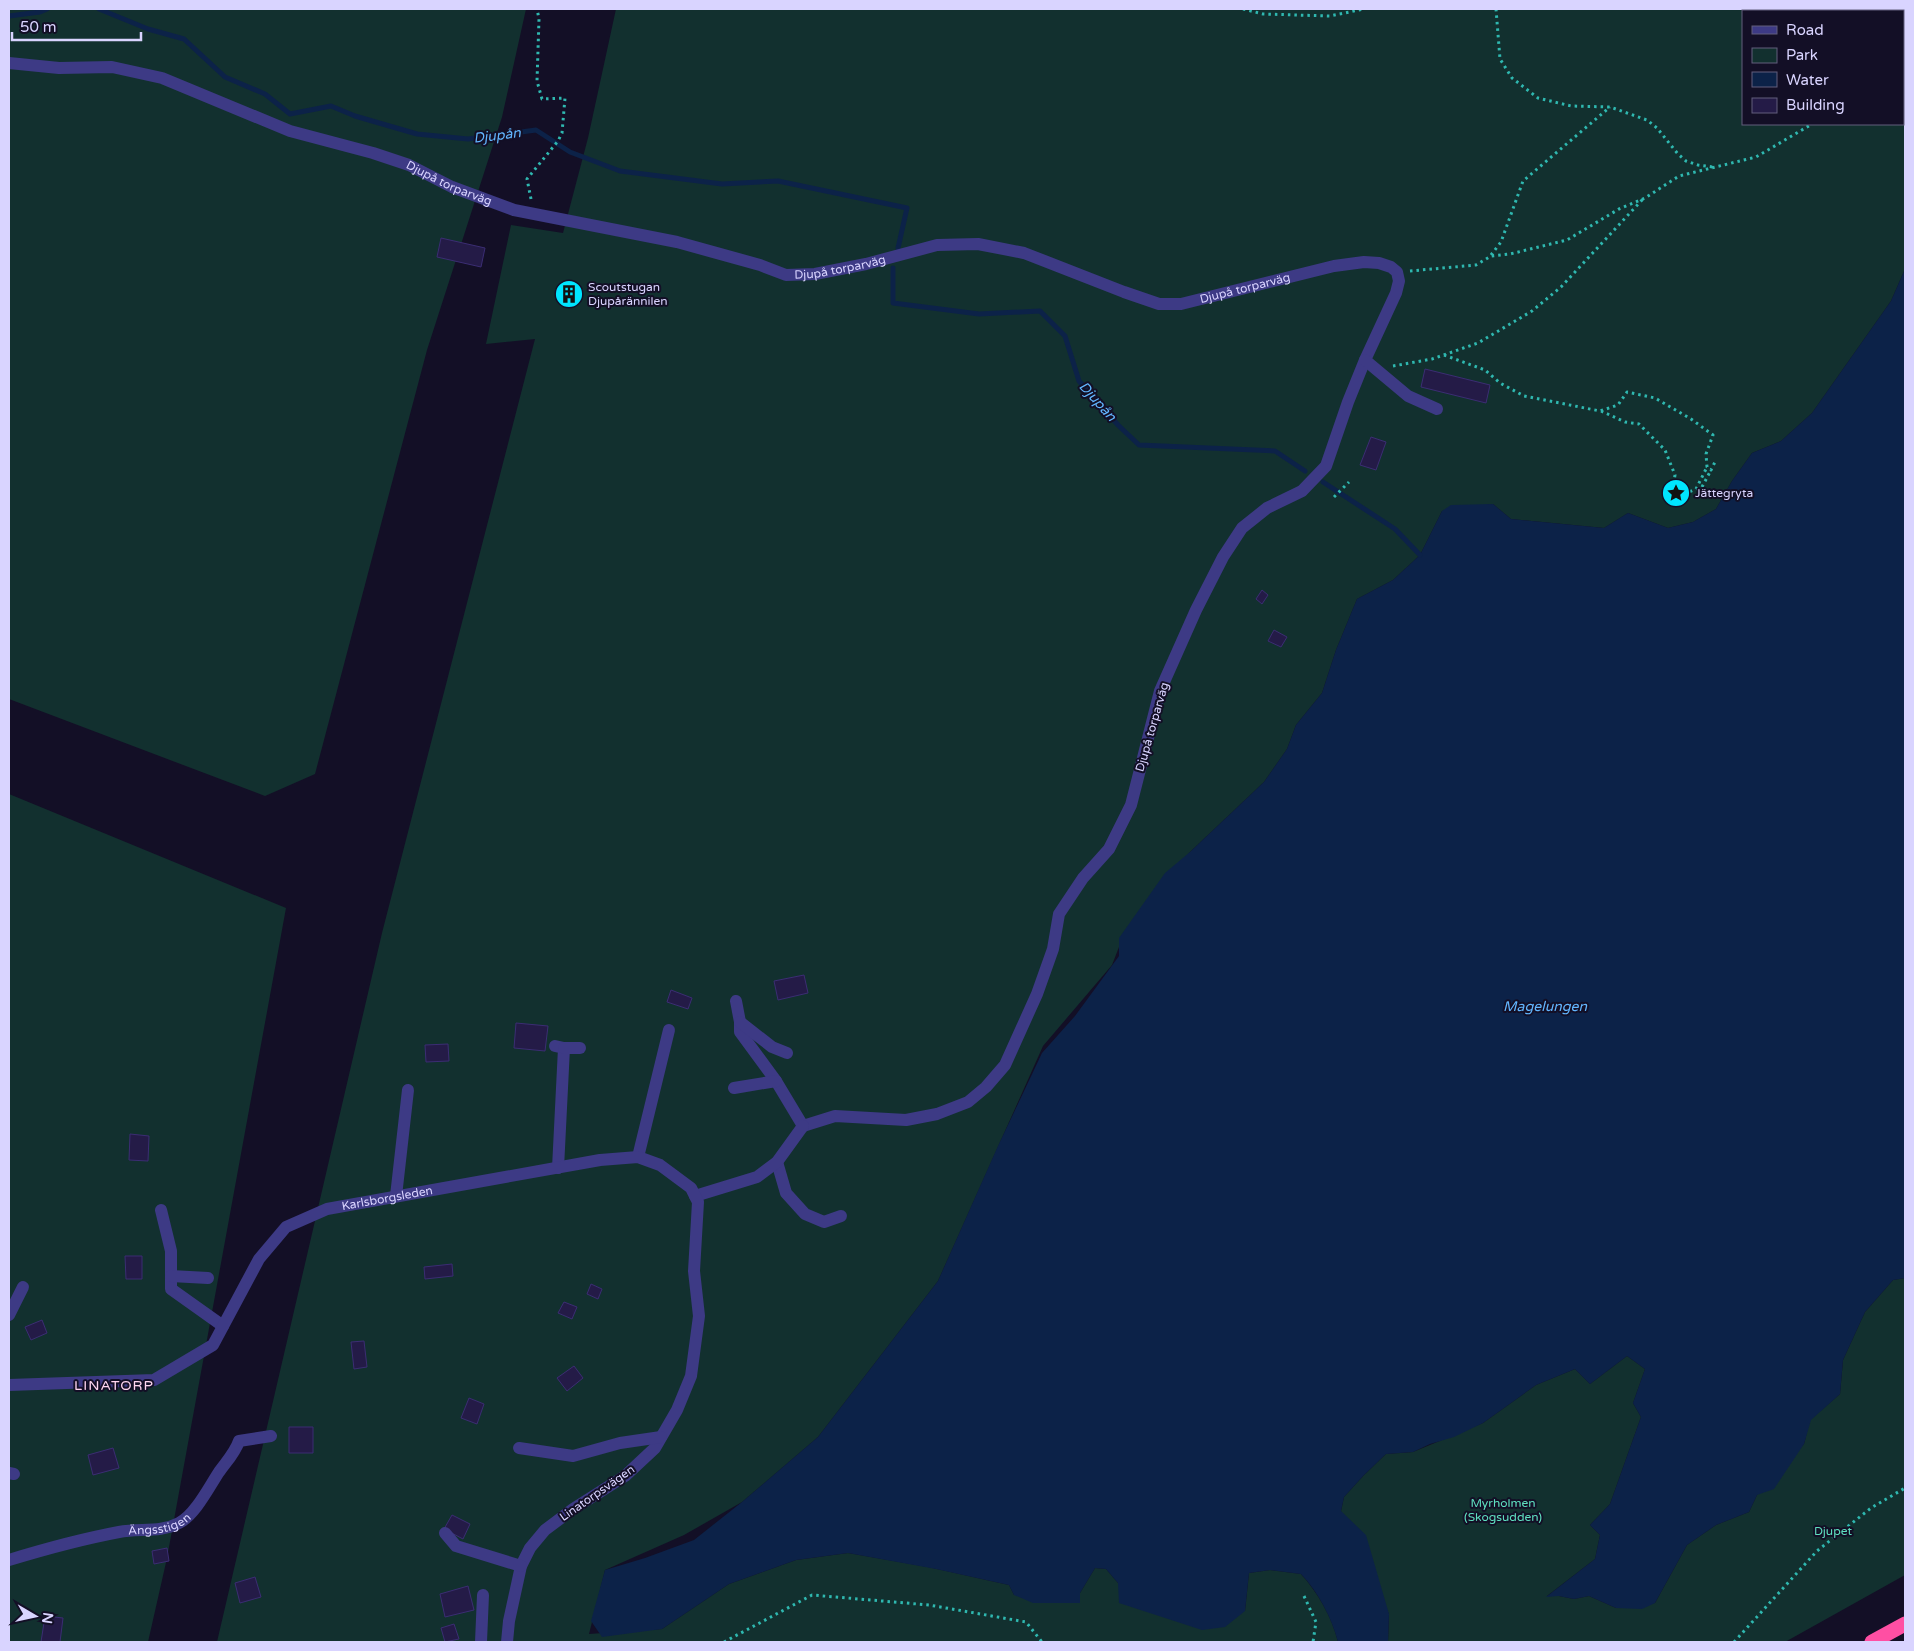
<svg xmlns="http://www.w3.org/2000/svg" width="1914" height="1651" viewBox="0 0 1914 1651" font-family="'Varela Round',sans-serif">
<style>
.green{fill:#12302f;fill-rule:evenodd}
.water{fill:#0c2248}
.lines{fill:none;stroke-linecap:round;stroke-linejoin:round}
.stream{stroke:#0c2248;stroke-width:5}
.building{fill:#241b47;stroke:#3b2d73}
.path{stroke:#2fb8b0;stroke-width:3;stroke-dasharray:2.5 4;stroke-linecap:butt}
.minor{stroke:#3d3a85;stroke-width:12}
.highway{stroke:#ff4fa3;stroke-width:15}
.labels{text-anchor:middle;stroke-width:4;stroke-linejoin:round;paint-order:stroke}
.street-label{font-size:12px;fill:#d9d4ff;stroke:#130f26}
.poi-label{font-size:12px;fill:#d9d4ff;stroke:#130f26;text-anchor:start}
.park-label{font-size:12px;fill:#5fe0c0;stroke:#130f26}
.water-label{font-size:14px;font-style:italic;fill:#62b6ff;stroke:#130f26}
.neighbourhood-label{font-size:14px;letter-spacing:1px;fill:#ffd6f0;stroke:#130f26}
</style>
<rect width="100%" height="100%" fill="#130f26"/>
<!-- green -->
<path class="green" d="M9,9H526L502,117L427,350L315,774L265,796L9,699Z
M616,9H1905V269L1891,301L1812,413L1781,441L1752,453L1732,481L1716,509L1693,522L1668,528L1628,513L1604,528L1511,519L1493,504L1442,511L1420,555L1393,580L1357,599L1336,650L1322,693L1296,725L1287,749L1264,782L1190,852L1126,929L1112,965L1043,1046L938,1281L818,1437L742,1502L684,1535L605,1570L589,1634L662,1629L729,1584L796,1560L848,1553L928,1567L1009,1585L1014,1595L1080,1593L1095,1568L1106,1569L1118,1583L1245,1611L1249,1573L1270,1570L1301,1574C1318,1593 1332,1617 1338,1642H217L382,933L535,339L486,344L511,225L563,233L588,138ZM1743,11H1903V124H1743Z
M9,794L286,908L167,1558L148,1642H9Z
M1905,1278V1575L1785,1642H1388L1389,1614L1341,1511L1344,1497L1364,1475L1386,1454L1413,1452L1483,1423L1536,1385L1575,1369L1590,1384L1627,1356L1645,1369L1633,1403L1641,1417L1610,1504L1590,1525L1600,1535L1595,1559L1547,1596H1559L1574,1599L1589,1596L1616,1608L1655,1603L1687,1545L1716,1525L1749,1512L1757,1495L1804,1444L1810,1420L1840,1394L1843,1360L1865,1312L1893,1280Z"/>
<!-- water -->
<path class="water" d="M1905,269V1278L1893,1280L1865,1312L1843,1360L1840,1394L1811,1420L1804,1444L1774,1489L1757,1495L1749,1512L1716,1525L1687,1545L1655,1603L1642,1609L1616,1608L1589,1596L1574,1599L1559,1596L1546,1597L1595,1559L1600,1535L1590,1525L1610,1504L1641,1417L1633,1403L1645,1369L1627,1356L1590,1384L1575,1369L1536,1385L1483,1423L1454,1437L1430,1444L1413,1452L1386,1454L1364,1475L1344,1497L1341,1511L1366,1535L1389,1614L1388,1642H1338C1332,1618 1318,1592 1301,1574L1270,1570L1249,1573L1245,1611L1225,1627L1202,1630L1119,1603L1118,1583L1106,1569L1095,1568L1080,1593V1603H1033L1014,1595L1009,1585L936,1569L848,1553L796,1560L729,1584L662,1629L602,1637L591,1621L605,1570L645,1558L694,1540L742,1502L818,1437L938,1281L998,1146L1042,1053L1075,1016L1119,956V938L1165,873L1190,852L1264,782L1287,749L1296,725L1322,693L1336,650L1357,599L1393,580L1420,555L1442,511L1451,505L1493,504L1511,519L1604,528L1628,513L1668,528L1693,522L1716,509L1732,481L1752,453L1781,441L1812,413L1891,301Z"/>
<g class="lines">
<!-- stream -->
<path class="stream" d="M99,9L148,29L184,39L225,77L265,94L290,114L331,106L355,116L417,134L468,139L536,130L570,152L620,171L722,184L778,181L907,208L898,248
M9,16L40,12L47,9
M893,268V303L979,314L1040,311L1065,336L1079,381L1118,425L1139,445L1275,451L1305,471
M1323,482L1395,529L1420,555"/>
</g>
<!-- building -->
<path class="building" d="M441,238L485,248L481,267L437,257Z
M560,285L581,290L577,303L557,297Z
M1425,369L1490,385L1486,403L1421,387Z
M1371,437L1386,442L1376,470L1360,465Z
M1262,590L1268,595L1262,604L1256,599Z
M1274,630L1287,637L1281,647L1268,641Z
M804,975L808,993L778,1000L774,981Z
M671,990L692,998L688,1009L667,1002Z
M516,1023L548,1026L545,1051L514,1048Z
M448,1044L449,1061L426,1062L425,1045Z
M130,1134L149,1136L148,1161L129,1160Z
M125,1256H142V1279H126Z
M452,1264L453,1276L425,1279L424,1267Z
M591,1284L602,1289L598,1299L587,1294Z
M564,1302L577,1307L572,1319L558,1313Z
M42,1320L47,1333L31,1340L25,1327Z
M364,1341L367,1367L354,1369L351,1342Z
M574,1366L583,1378L567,1391L557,1378Z
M469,1398L484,1404L477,1424L461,1418Z
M289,1427H313V1453H289Z
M113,1448L119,1468L93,1475L88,1455Z
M452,1515L470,1524L463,1539L444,1529Z
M167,1548L169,1561L154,1564L152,1551Z
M255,1577L261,1597L240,1603L235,1583Z
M468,1586L474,1610L445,1617L440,1594Z
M45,1616L63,1618L60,1642H41Z
M454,1624L459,1639L445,1642L441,1628Z"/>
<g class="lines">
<!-- path -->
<path class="path" d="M1243,9L1263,14L1330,16L1364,9
M1496,9L1500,59L1512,78L1538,98L1571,106L1610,107L1647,120L1657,128L1678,154L1686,161L1698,165L1713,167
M1903,43L1905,37
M531,199L527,179L558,141L562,133L565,98L542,99L537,81L539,19L537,9
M1491,255L1501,242L1523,181L1610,107
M1410,271L1476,265L1491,256L1510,254L1567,240L1619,209L1645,198L1679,176L1756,157L1812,124
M1444,355L1485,370L1500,383L1524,396L1600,411L1618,405L1627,392L1655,398L1691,419L1713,435L1706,454L1707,467L1711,470L1716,460
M1393,366L1432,359L1478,343L1532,311L1561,287L1643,199
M1601,411L1625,422L1639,424L1665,450L1675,475L1674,481
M1702,487L1711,470
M1334,497L1349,482
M1678,497L1696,489L1707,467
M1304,1596L1316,1622L1313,1642
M724,1642L812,1595L929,1605L1026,1622L1042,1642
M1734,1642L1817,1551L1871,1508L1905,1488"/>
<!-- minor -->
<g class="minor">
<path id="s1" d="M9,63L59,68L112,67L162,78L290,131L373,153L409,165L452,187L514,210L677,242L760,265L786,275L815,274L866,264L937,245L978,244L1024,253L1124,292L1159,304H1181L1334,266L1364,262L1379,263L1391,267L1397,272L1399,281L1396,293L1365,360L1348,402L1326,466L1302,491L1267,508L1242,528L1223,557L1196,610L1160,691L1131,805L1109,849L1083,878L1059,914L1053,949L1037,994L1005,1065L986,1087L968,1102L937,1114L906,1120L835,1116L803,1126"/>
<path d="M1365,360L1408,396L1437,409"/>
<path d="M736,1001L740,1022V1032L776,1081L803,1126"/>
<path d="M740,1022L772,1047L787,1053"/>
<path d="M555,1046L564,1048L558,1168"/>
<path d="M564,1048H580"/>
<path d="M734,1088L776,1081"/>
<path d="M638,1157L669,1030"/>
<path d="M777,1162L786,1193L805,1214L824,1222L841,1216"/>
<path d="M396,1196L408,1090"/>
<path d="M695,1196L757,1177L777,1162L803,1126"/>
<path d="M161,1210L171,1251V1289L223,1326"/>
<path d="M171,1276L208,1278"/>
<path d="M9,1315L23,1287"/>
<path id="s2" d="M9,1385L154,1380L213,1345L259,1259L286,1227L327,1209L600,1160L638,1157L660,1165L691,1188L698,1202L694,1271L699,1316L691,1376L677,1410L655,1448L625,1476L573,1509L545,1530L530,1548L521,1566L509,1621L507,1642"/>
<path d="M519,1448L573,1456L620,1443L661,1437"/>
<path d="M9,1473L14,1474"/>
<path d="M445,1533L456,1546L521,1566"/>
<path id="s3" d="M9,1560C45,1549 82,1539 119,1532C140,1528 160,1533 179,1523C195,1515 209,1487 219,1472C226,1462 235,1453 239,1441L271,1436"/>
<path d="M481,1642L483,1595"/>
</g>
<!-- highway -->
<path class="highway" d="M1872,1642L1905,1624"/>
</g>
<!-- icons -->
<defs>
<symbol id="building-disc" viewBox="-11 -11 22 22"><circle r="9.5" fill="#00e5ff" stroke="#130f26"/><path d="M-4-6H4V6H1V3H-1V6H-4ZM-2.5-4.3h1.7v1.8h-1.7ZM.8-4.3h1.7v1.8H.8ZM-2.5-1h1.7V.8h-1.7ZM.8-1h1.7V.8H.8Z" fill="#111"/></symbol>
<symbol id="sight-disc" viewBox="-11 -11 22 22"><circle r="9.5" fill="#00e5ff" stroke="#130f26"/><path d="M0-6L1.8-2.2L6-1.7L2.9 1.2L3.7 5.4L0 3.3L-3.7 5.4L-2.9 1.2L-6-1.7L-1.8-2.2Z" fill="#111"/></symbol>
</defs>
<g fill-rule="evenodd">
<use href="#building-disc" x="553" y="278" width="32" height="32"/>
<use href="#sight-disc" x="1660" y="477" width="32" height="32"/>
</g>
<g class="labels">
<!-- street labels -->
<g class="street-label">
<text dy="4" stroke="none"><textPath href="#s1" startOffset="461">Djupå torparväg</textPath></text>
<text dy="4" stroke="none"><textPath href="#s1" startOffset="866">Djupå torparväg</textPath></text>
<text dy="4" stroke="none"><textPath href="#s1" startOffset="1286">Djupå torparväg</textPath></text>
<text transform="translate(1152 727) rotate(-74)" y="4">Djupå torparväg</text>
<text dy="4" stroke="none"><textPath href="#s2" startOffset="459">Karlsborgsleden</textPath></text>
<text transform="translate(597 1493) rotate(-35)" y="4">Linatorpsvägen</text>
<text dy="4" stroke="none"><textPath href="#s3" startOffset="155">Ängsstigen</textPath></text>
</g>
<!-- poi labels -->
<g class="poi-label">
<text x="588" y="291">Scoutstugan<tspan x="588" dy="14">Djupårännilen</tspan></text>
<text x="1695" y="497">Jättegryta</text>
</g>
<!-- park labels -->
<g class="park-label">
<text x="1503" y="1507">Myrholmen<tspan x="1503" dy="14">(Skogsudden)</tspan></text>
<text x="1833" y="1535">Djupet</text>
</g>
<!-- water labels -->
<g class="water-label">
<text transform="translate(497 135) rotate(-7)" y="5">Djupån</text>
<text transform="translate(1098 401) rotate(48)" y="5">Djupån</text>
<text x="1545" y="1011">Magelungen</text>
</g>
<!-- neighbourhood labels -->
<g class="neighbourhood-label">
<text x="114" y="1390">LINATORP</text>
</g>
</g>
<!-- border -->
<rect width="1914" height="1651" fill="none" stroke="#d9d4ff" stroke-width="20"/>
<!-- legend -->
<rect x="1742" y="10" width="162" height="115" fill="#130f26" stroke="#625e7d"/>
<rect x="1752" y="26" width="25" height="8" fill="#3d3a85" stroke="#625e7d"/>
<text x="1786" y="35" font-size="15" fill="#d9d4ff">Road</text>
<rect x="1752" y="48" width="25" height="15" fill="#12302f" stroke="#625e7d"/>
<text x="1786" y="60" font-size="15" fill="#d9d4ff">Park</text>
<rect x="1752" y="72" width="25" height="15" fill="#0c2248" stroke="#625e7d"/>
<text x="1786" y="85" font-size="15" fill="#d9d4ff">Water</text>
<rect x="1752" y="98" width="25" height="15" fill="#241b47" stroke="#625e7d"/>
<text x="1786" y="110" font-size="15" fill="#d9d4ff">Building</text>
<!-- north arrow -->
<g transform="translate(35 1616) rotate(99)" stroke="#130f26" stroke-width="4" paint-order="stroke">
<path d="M0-4L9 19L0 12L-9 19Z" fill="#d9d4ff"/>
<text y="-8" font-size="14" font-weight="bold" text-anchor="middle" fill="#d9d4ff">N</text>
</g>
<!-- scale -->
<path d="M12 32v8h129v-8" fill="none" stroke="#d9d4ff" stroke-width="2.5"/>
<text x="20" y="32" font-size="15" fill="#d9d4ff" stroke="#130f26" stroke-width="4" paint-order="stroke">50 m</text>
</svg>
